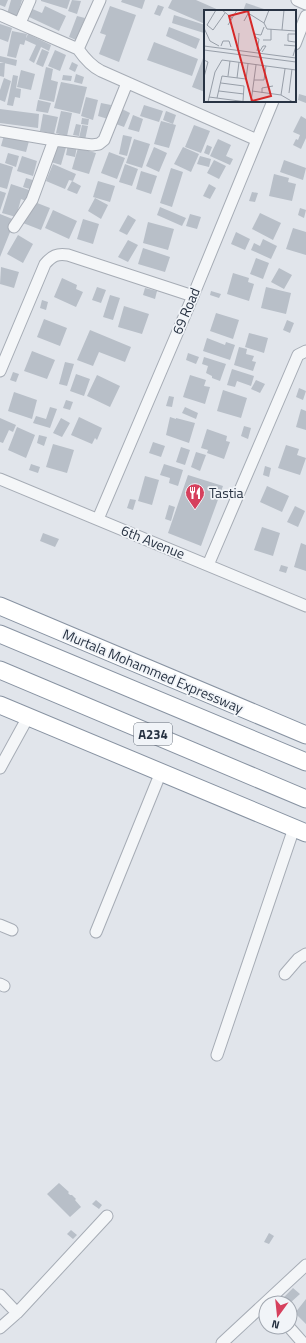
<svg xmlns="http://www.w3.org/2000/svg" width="306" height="1343" viewBox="0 0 306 1343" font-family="'Titillium Web',sans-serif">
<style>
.building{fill:#b8bfc8}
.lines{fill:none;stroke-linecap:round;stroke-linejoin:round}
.minor-casing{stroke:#a6acb5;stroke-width:13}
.highway-casing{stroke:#8893a2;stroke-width:19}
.minor{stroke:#f4f6f8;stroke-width:11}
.highway{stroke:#fff;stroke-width:17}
.labels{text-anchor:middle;stroke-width:3.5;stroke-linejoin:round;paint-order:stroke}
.shield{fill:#f1f4f8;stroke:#646d79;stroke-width:1}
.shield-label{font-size:13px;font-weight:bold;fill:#283343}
.street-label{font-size:14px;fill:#283343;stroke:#f1f4f8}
.poi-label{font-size:14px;fill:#283343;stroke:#f1f4f8;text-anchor:start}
.inset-road{fill:none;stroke:#979ea8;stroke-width:1}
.view{fill:#d62828;fill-opacity:0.15;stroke:#d62828;stroke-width:2}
.inset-edge{fill:none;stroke:#283343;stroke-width:2}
</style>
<rect width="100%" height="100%" fill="#e1e5eb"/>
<!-- building -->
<path class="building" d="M0,0H8L5,7L0,5Z
M11,0H22L17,17L7,14Z
M41,0H70L67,9L41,1Z
M72,0L81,1L77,14L68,11Z
M122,0H145L142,9L121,2Z
M172,0H196L221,11H205V24L168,8Z
M246,3L264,9L263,11H243Z
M158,5L164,7L160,16L154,14Z
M45,6L66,16L59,31L27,16L30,8L42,13Z
M110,6L136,15L119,62L99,54L106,35L100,33Z
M174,15L205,25L204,33L172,23Z
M77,16L85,18L76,40L69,37Z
M0,24L12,28L8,42L0,39Z
M169,27L200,39L196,49L166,36Z
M12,31L27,34L24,45L20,44L16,58L7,56Z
M28,34L51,45L49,51L41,47L34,63L29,60L36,45L25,40Z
M154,42L198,59L192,76L147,60Z
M42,49L49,52L43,67L36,64Z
M55,50L66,55L60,71L48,66Z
M205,53V92L192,87Z
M0,56L17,60L16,66L0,62Z
M72,62L78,65L75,72L69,69Z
M0,63H5L4,77L0,76Z
M46,67L53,69L51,80L58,82L54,102L39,99Z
M21,70L35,74L31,90L17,87Z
M76,74L84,77L82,84L74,82Z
M13,75L18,76L16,89V88L21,89L20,98L15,97L13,106L7,105Z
M63,75L72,76L71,81L62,80Z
M4,78L11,81L5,102L0,100V90Z
M61,82L87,87L80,114L54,108Z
M299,94L306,96V103L298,100Z
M86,97L98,100L93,120L81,116Z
M38,100L51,103L48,113L36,111Z
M101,103L111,105L108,119L98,116Z
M144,105L163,111L159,122L140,116Z
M0,109L39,114L38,128L0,123Z
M122,109L130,113L124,127L116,124Z
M61,111L72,113L67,136L56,133Z
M166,111L176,115L173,124L163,120Z
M43,114L58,117L54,134L40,131Z
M133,115L143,119L139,132L128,129Z
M301,116L306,119V138L301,149L293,145L296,139L298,140L300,135L293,132Z
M82,118L89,119L88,125L81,124Z
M161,121L176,125L169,148L154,144Z
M76,124L81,125L79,136L73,135Z
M82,125L88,126L85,140L79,138Z
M194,125L210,131L201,153L185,147Z
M4,135L29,141L26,152L1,146Z
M123,135L132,137L127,156L119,154Z
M134,139L150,144L142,168L126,163Z
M218,139L231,145L226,156L233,159L230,165L210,156Z
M58,141L67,144L61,165L51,162Z
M68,144L77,146L75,157L66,155Z
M207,145L212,147L209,155L204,153Z
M154,147L167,153L159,172L146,166Z
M183,147L199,154L191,172L174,164Z
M78,148L96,153L89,174L72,169Z
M109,152L125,158L117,179L101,173Z
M8,153L19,156L16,167L5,163Z
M22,156L37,161L33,176L17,171Z
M200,156L211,159L209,167L197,164Z
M214,160L226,166L219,179L207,173Z
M284,160L306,168L303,180L280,172Z
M0,163L13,167L7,189L0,187Z
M53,164L76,174L73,181L69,180L65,189L46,181Z
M125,164L138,169L132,186L119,182Z
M171,168L183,172L172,207L160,203Z
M141,171L157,176L151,194L136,189Z
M274,174L289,178L288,182L296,184L292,201L269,196Z
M26,178L36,181L33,190L23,187Z
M72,181L81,186L77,194L67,190Z
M98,181L115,186L110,202L93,197Z
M11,184L32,191L29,202L21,199L16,217L2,213Z
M209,184L216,188L210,199L203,196Z
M0,191L6,193L0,211Z
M252,192L258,193L255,202L249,201Z
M95,198L108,205L101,219L88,211Z
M32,201L50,208L41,230L23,223Z
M160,207L186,218L182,226L157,215Z
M300,208L306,210L304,218L298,215Z
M53,210L77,221L69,239L45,228Z
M260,213L281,223L273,240L252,229Z
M0,214L15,220L0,257Z
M190,214L201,217L197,229L186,226Z
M128,215L136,220L127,235L119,231Z
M83,219L99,224L93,244L77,239Z
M148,222L174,229L168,250L143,243Z
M293,228L306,232V255L286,249Z
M236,232L250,239L245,250L231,244Z
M18,235L33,244L23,263L7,254Z
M263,239L277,246L271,259L251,250L254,243L260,246Z
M128,240L138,245L128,262L118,257Z
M143,248L170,257L165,272L138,264Z
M256,258L269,263L263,279L250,274Z
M1,267L19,272L14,288L0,284Z
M279,268L292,275L284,289L271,282Z
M233,273L249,278L248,282L254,284L249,301L227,294Z
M62,278L77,285L76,289L83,292L76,307L54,297Z
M97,287L106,290L101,303L92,300Z
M266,287L291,293L286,314L261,308Z
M145,288L157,291L155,299L143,295Z
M211,291L221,294L219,298L210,295Z
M110,295L120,298L113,320L103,317Z
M42,300L48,302L46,310L40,308Z
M124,306L149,314L142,334L118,327Z
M216,313L239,320L233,339L210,331Z
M44,319L67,328L60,346L37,337Z
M287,320L294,323L290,333L283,330Z
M90,330L131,347L125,362L99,352L93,366L77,360Z
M249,333L268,338L264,353L245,347Z
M207,338L225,345L226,342L235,345L230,360L203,351Z
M239,347L247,349L246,354L254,356L252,361L256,362L253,371L234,365Z
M32,351L55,360L47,379L24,371Z
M188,353L199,357L196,364L186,360Z
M204,357L226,364L220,381L212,378V376L206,373L208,366L202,364Z
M65,362L74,364L67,386L59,384Z
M232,369L254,376L251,386L237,381L235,387L227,385Z
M13,372L19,374L16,382L10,380Z
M76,374L90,379L84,396L70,391Z
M97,375L120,386L110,407L87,396Z
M190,375L206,380L204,386L210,387L205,404L183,397Z
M256,380L265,384L260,393L251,389Z
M299,388L306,391L303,400L296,397Z
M223,390L247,398L241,418L217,411Z
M14,392L37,400L32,419L8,411Z
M169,396L174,397L172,407L166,406Z
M66,400L73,402L70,410L63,408Z
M50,407L57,409L50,428L33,423L36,416L46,419Z
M185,407L198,413L196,419L182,413Z
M301,409L306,411V430L296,427Z
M79,417L102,428L97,440L95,438L92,444L71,435Z
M170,417L176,419V418L195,423L189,443L166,435Z
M0,418L16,425L13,432L9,430L3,443L0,442Z
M61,418L70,423L62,437L53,433Z
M244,426L251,428L248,439L241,436Z
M17,427L35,435L26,458L8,450Z
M207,429L227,436L226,441L230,442L224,459L207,453L208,450L201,448Z
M39,435L47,437L44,446L37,443Z
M153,442L165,446L161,457L149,453Z
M53,444L74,450L67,473L46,467Z
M286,445L299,449L297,455L306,458L300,475L278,468Z
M181,447L190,450L185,465L176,462Z
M196,452L206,455L200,471L191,467Z
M31,464L40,467L38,473L29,470Z
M164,464L183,470L178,486L169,483L170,478L160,475Z
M265,466L271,468L269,477L263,475Z
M188,475L223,486L201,546L168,533Z
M145,476L159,480L152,505L138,501Z
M267,486L289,496L282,512L260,502Z
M130,499L136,500L133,510L127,508Z
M169,505L175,507L171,521L165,519Z
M295,506L305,511L298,527L287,522Z
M262,527L280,533L273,556L254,550Z
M43,533L59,539L55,547L40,541Z
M301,543L306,545V571L294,567Z
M281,565L288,567L286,573L279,571Z
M59,1183L69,1192L68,1193L70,1195H72L76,1199L75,1200L81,1207L70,1217L47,1194Z
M96,1200L102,1205L99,1209L92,1204Z
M71,1230L77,1235L73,1239L67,1234Z
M269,1233L274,1236L269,1244L264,1242Z
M293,1288L300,1294L290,1303L284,1297Z
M306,1299V1324L295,1313Z"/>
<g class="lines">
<defs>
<path id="minor" d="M297,0L306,4
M0,15L78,49C85,59 91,66 101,71L257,140
M20,23L30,0
M295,44L306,16
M78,49L100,0
M0,131L54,140L92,145L99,144L104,140L127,83
M14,227L32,200L54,140
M0,371L45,264C52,256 57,253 68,255L193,296
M0,479L306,606
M98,519L193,296L273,101
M208,565L298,355L306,351
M0,768L28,717
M0,925L12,930
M96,932L161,772
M285,974L298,959L306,954
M0,984L4,986
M217,1055L294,828
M0,1295L17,1313
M289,1327L303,1343
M0,1328L17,1313L107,1216
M222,1343L306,1265"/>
<path id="highway" d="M0,606L306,735
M0,634L306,762
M0,670L306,799
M0,705L306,833"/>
</defs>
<!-- minor casing -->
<use href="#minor" class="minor-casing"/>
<!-- highway casing -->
<use href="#highway" class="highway-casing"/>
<!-- minor -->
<use href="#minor" class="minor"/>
<!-- highway -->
<use href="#highway" class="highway"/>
</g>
<!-- icons -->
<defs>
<symbol id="restaurant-pin" viewBox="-11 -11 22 30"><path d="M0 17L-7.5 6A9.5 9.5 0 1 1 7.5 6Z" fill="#d6405d" stroke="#f1f4f8"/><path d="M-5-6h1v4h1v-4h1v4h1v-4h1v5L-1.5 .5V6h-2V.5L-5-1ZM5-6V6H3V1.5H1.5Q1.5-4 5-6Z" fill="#fff"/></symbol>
</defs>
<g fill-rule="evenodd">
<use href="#restaurant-pin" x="184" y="482" width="22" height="30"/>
</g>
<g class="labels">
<!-- shield labels -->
<rect class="shield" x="134" y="723" width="38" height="22" rx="3"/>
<g class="shield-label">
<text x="153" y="739">A234</text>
</g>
<!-- street labels -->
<g class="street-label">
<text transform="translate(186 311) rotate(-67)" y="5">69 Road</text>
<text transform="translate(153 542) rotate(22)" y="5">6th Avenue</text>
<text transform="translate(153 671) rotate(23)" y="5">Murtala Mohammed Expressway</text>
</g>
<!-- poi labels -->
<g class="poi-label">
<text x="209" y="498">Tastia</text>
</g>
</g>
<!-- overview -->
<g transform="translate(204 10)">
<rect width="92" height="92" fill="#e1e5eb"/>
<path class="inset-road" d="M12,0L3,15L9,20L21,3M18,0L28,8M44,3L60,13L63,19L92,21M40,11L46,0M60,13L65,0M24,15L33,0M0,18L6,31L15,36M78,20L80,0M50,24L57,25L60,17M51,27L55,29L53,41M59,30H67V19M91,32L84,31V24H92M80,35L92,36L89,46M0,36L92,48M17,36L19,31H25L27,37M34,39L35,23M0,40L92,52M56,41L59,36H62L58,42M0,50L4,52L0,67M24,66L26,51M33,68L35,52M50,70H60L62,56M17,73L40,76L39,91M15,81L40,84M48,81L77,85L89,92M58,83V78L69,76M85,83L88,59M77,85L81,59M5,87L43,92M13,88L18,66L42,69L44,54M4,92L11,62L18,50L92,60M47,92L52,55"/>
<path class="view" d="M44,1L67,86L48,91L25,6Z"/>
<rect width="92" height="92" class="inset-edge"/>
</g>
<!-- north arrow -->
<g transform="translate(278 1315) rotate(195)"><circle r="19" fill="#f1f4f8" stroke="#a1a7b0"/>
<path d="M0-3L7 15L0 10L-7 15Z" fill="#d6405d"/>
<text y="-6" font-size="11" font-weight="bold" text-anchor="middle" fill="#283343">N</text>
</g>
</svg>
